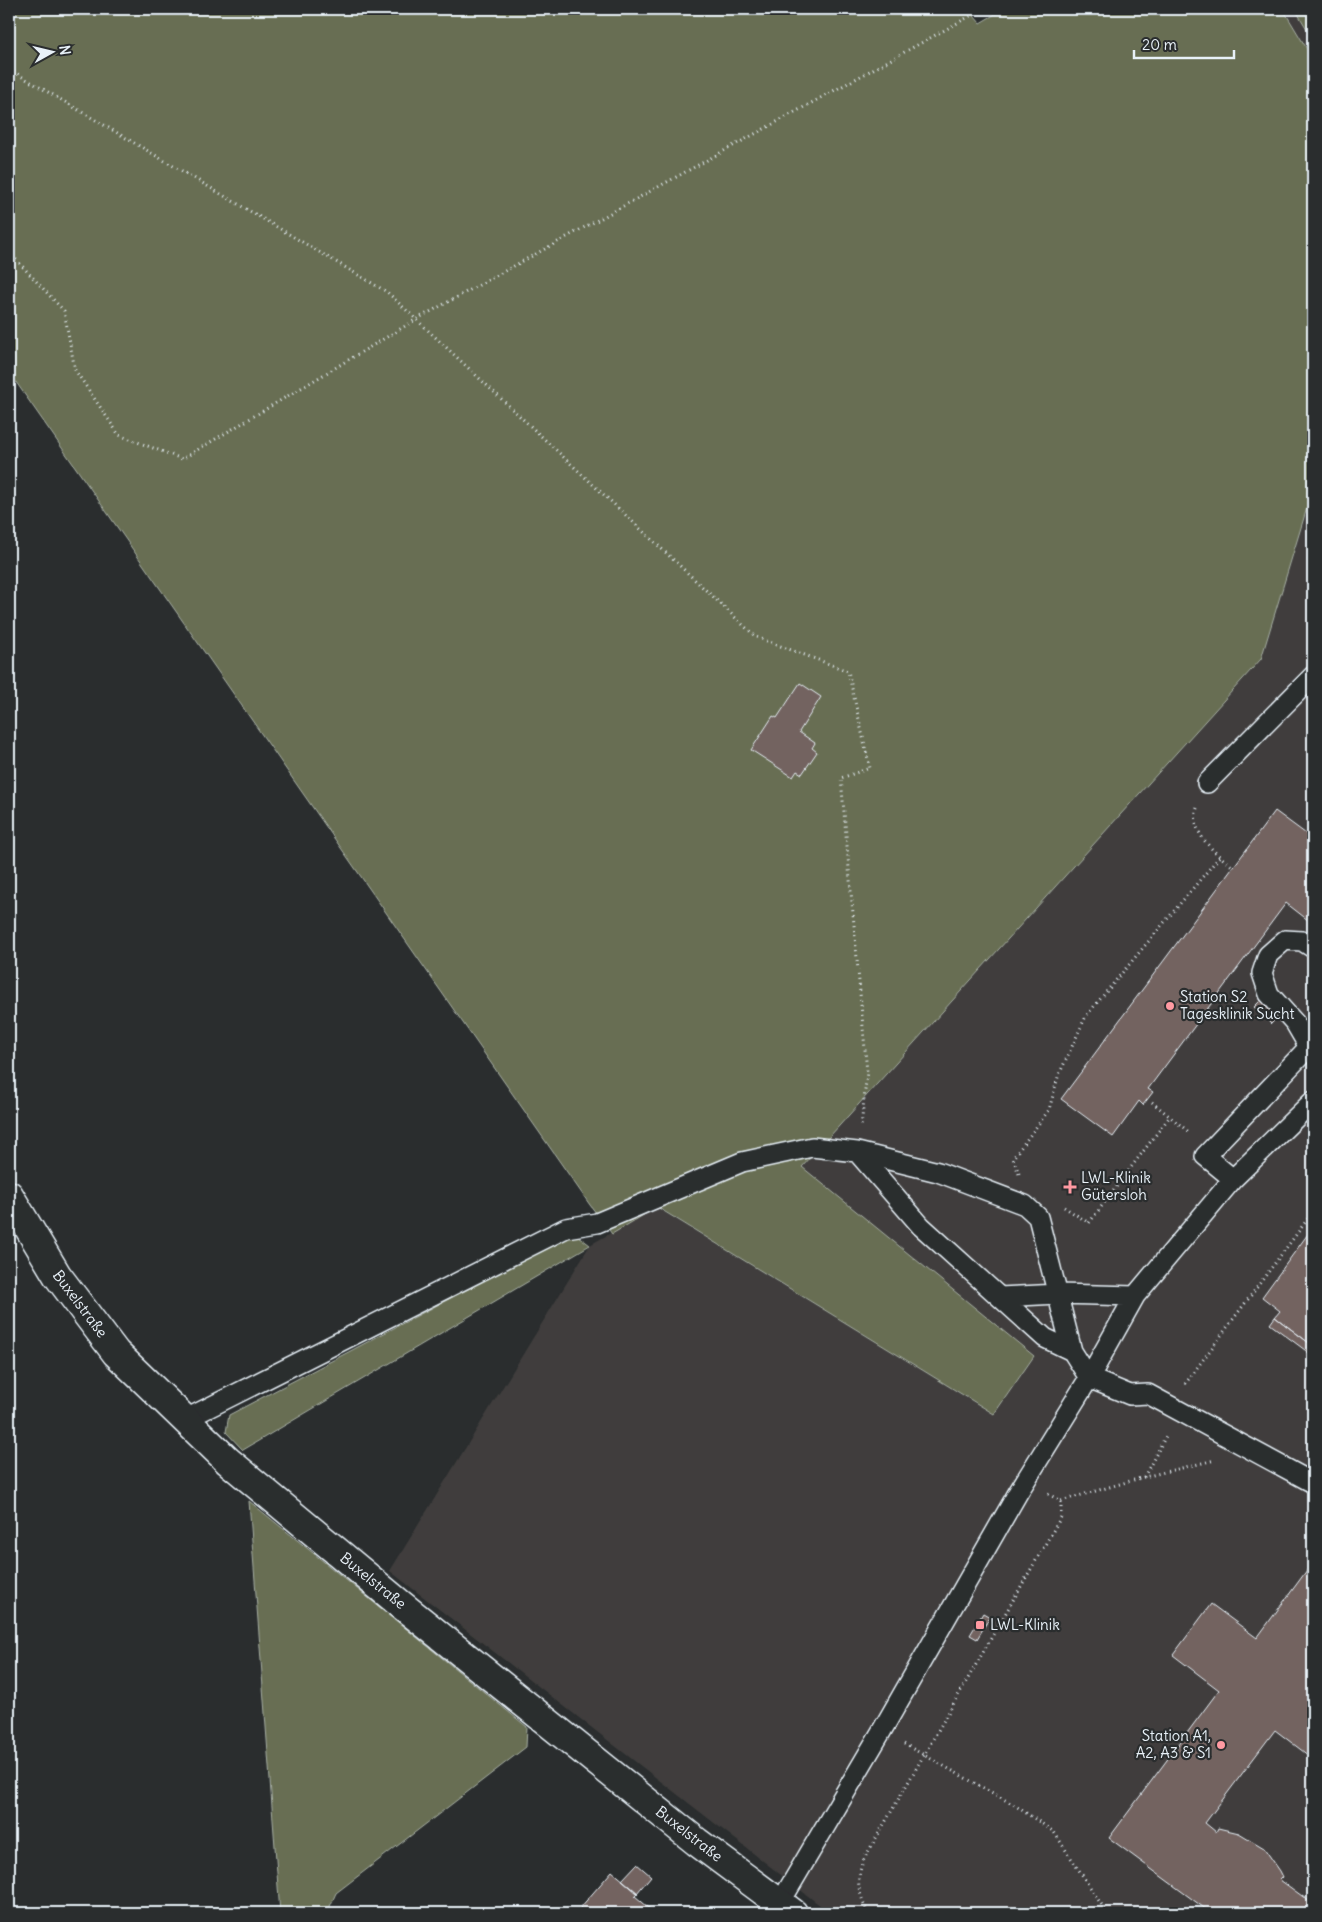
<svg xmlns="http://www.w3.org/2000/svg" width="1322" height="1922" viewBox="0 0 1322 1922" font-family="Delius,sans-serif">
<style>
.built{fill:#403e3d}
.green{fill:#686e53;stroke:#a8b0a6}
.building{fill:#736461;stroke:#e8f1f8}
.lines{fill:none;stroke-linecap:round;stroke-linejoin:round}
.lane-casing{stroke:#e8f1f8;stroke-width:22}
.street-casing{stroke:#e8f1f8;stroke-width:31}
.path{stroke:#e8f1f8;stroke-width:3;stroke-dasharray:1 4;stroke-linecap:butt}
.lane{stroke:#2a2d2e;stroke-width:19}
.street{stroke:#2a2d2e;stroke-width:28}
.poi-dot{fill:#ff9aa2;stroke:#2a2d2e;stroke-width:2}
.labels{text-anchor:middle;stroke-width:4.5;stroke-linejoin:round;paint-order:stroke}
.poi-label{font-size:15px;fill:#e8f1f8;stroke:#2a2d2e;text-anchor:start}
.street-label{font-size:15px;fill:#e8f1f8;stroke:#2a2d2e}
</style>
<rect width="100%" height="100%" fill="#2a2d2e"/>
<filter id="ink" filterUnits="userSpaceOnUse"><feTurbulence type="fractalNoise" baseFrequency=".02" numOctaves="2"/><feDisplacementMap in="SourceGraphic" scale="10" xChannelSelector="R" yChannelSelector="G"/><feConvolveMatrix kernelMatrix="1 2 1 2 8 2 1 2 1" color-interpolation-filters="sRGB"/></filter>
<g filter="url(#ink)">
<!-- built -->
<path class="built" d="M1283,9H1313V59Z
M1313,488V1913H830L390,1571L590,1245L656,1207L994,1414L1034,1356L801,1167L1261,659Z"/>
<!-- green -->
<path class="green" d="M9,9H968L980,23L1004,9H1283L1313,59V488L1261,659L802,1167L1034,1356L994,1414L657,1207L612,1234L590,1205L9,372Z
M1295,9H1313V39Z
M574,1233L590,1245L243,1450L226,1432L229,1415Z
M249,1501L527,1727L526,1747L336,1893L327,1913H280Z"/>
<!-- building -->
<path class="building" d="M800,683L821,697L799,732L815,743L812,748L817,752L802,774L797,771L793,777L751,750L773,716L777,718Z
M1275,811L1313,839V924L1286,903L1148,1089L1153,1092L1143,1105L1139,1101L1113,1137L1061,1099Z
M1262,999L1279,1016L1271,1024L1254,1007Z
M1313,1227V1346L1275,1317L1280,1311L1262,1297Z
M1275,1317L1313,1346V1356L1270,1324Z
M1313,1562V1677L1311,1680L1313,1681V1759L1275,1730L1205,1823L1216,1832L1218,1828L1239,1833L1264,1848L1280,1871L1283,1877L1280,1880L1313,1904V1913H1211L1109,1838L1219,1690L1173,1655L1211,1604L1257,1638Z
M983,1613L990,1617L977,1639L970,1635Z
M637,1864L651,1876L637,1893L622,1880Z
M612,1871L638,1893L635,1896L655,1913H586L580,1908Z"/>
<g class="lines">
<defs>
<path id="lane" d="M1207,783L1313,676
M1309,1047L1295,1023L1269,994L1262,973L1268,955L1285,940L1302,941L1313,948
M857,1152L921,1226L1045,1338L1072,1351
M1233,1179L1205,1156L1309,1047L1313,1044
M1000,1297L1058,1294L1135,1296
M184,1420L566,1228L597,1223L742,1162L812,1147L857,1152L938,1172L1025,1205L1038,1217L1072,1351L1089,1378L1130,1395L1148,1394L1313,1483
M780,1903L881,1732L1019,1491L1089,1378L1135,1296L1233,1179L1313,1101"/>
<path id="street" d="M9,1195L57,1275L116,1353L228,1461L399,1603L697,1842L793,1913"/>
</defs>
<!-- lane casing -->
<use href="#lane" class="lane-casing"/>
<!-- street casing -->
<use href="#street" class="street-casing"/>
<!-- path -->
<path class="path" d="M9,69L387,292L756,637L848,671L870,768L841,778L867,1072L861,1127
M9,252L64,311L75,370L119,435L182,459L417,319L983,9
M1313,545L1309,560L1313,580
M1197,808C1189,834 1216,853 1233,867
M1152,1102L1190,1133
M1019,1174L1013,1158L1049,1110L1058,1077L1086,1016L1220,856
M1064,1207L1089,1223L1170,1116
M1185,1384L1313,1212
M1144,1477L1167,1434
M1048,1494L1061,1501L1144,1477L1215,1460
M904,1744L1016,1806L1054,1832L1107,1913
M868,1913C858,1890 855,1882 864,1859L1061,1517V1501"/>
<!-- lane -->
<use href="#lane" class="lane"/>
<!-- street -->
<use href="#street" class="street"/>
</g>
</g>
<!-- markers -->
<g class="poi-dot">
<circle cx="1170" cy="1006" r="5"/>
<path d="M1067.5 1179.5h5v5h5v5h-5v5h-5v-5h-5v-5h5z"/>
<rect x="975" y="1620" width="10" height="10" rx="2.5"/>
<circle cx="1221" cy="1745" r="5"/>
</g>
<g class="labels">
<!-- poi labels -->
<g class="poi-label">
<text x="1180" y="1002">Station S2<tspan x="1180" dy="17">Tagesklinik Sucht</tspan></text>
<text x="1081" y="1183">LWL-Klinik<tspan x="1081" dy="17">Gütersloh</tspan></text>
<text x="990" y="1630">LWL-Klinik</text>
<text x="1211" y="1741" text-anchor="end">Station A1,<tspan x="1211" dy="17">A2, A3 &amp; S1</tspan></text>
</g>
<!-- street labels -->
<g class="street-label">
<text transform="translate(80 1304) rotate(53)" y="5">Buxelstraße</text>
<text transform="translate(373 1581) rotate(39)" y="5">Buxelstraße</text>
<text transform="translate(689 1834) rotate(38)" y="5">Buxelstraße</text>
</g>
</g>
<!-- margin -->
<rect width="1322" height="1922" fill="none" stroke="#2a2d2e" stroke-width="30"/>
<rect x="15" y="15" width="1292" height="1892" fill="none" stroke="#e8f1f8" stroke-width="2" filter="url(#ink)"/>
<!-- north arrow -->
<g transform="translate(52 52) rotate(82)" stroke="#2a2d2e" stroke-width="4" paint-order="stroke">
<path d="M0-4L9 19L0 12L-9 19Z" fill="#e8f1f8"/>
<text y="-8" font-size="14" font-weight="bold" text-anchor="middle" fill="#e8f1f8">N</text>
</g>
<!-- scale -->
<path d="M1134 50v8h100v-8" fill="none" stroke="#e8f1f8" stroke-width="2.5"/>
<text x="1142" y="50" font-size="15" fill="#e8f1f8" stroke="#2a2d2e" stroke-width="4" paint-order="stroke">20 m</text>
</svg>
